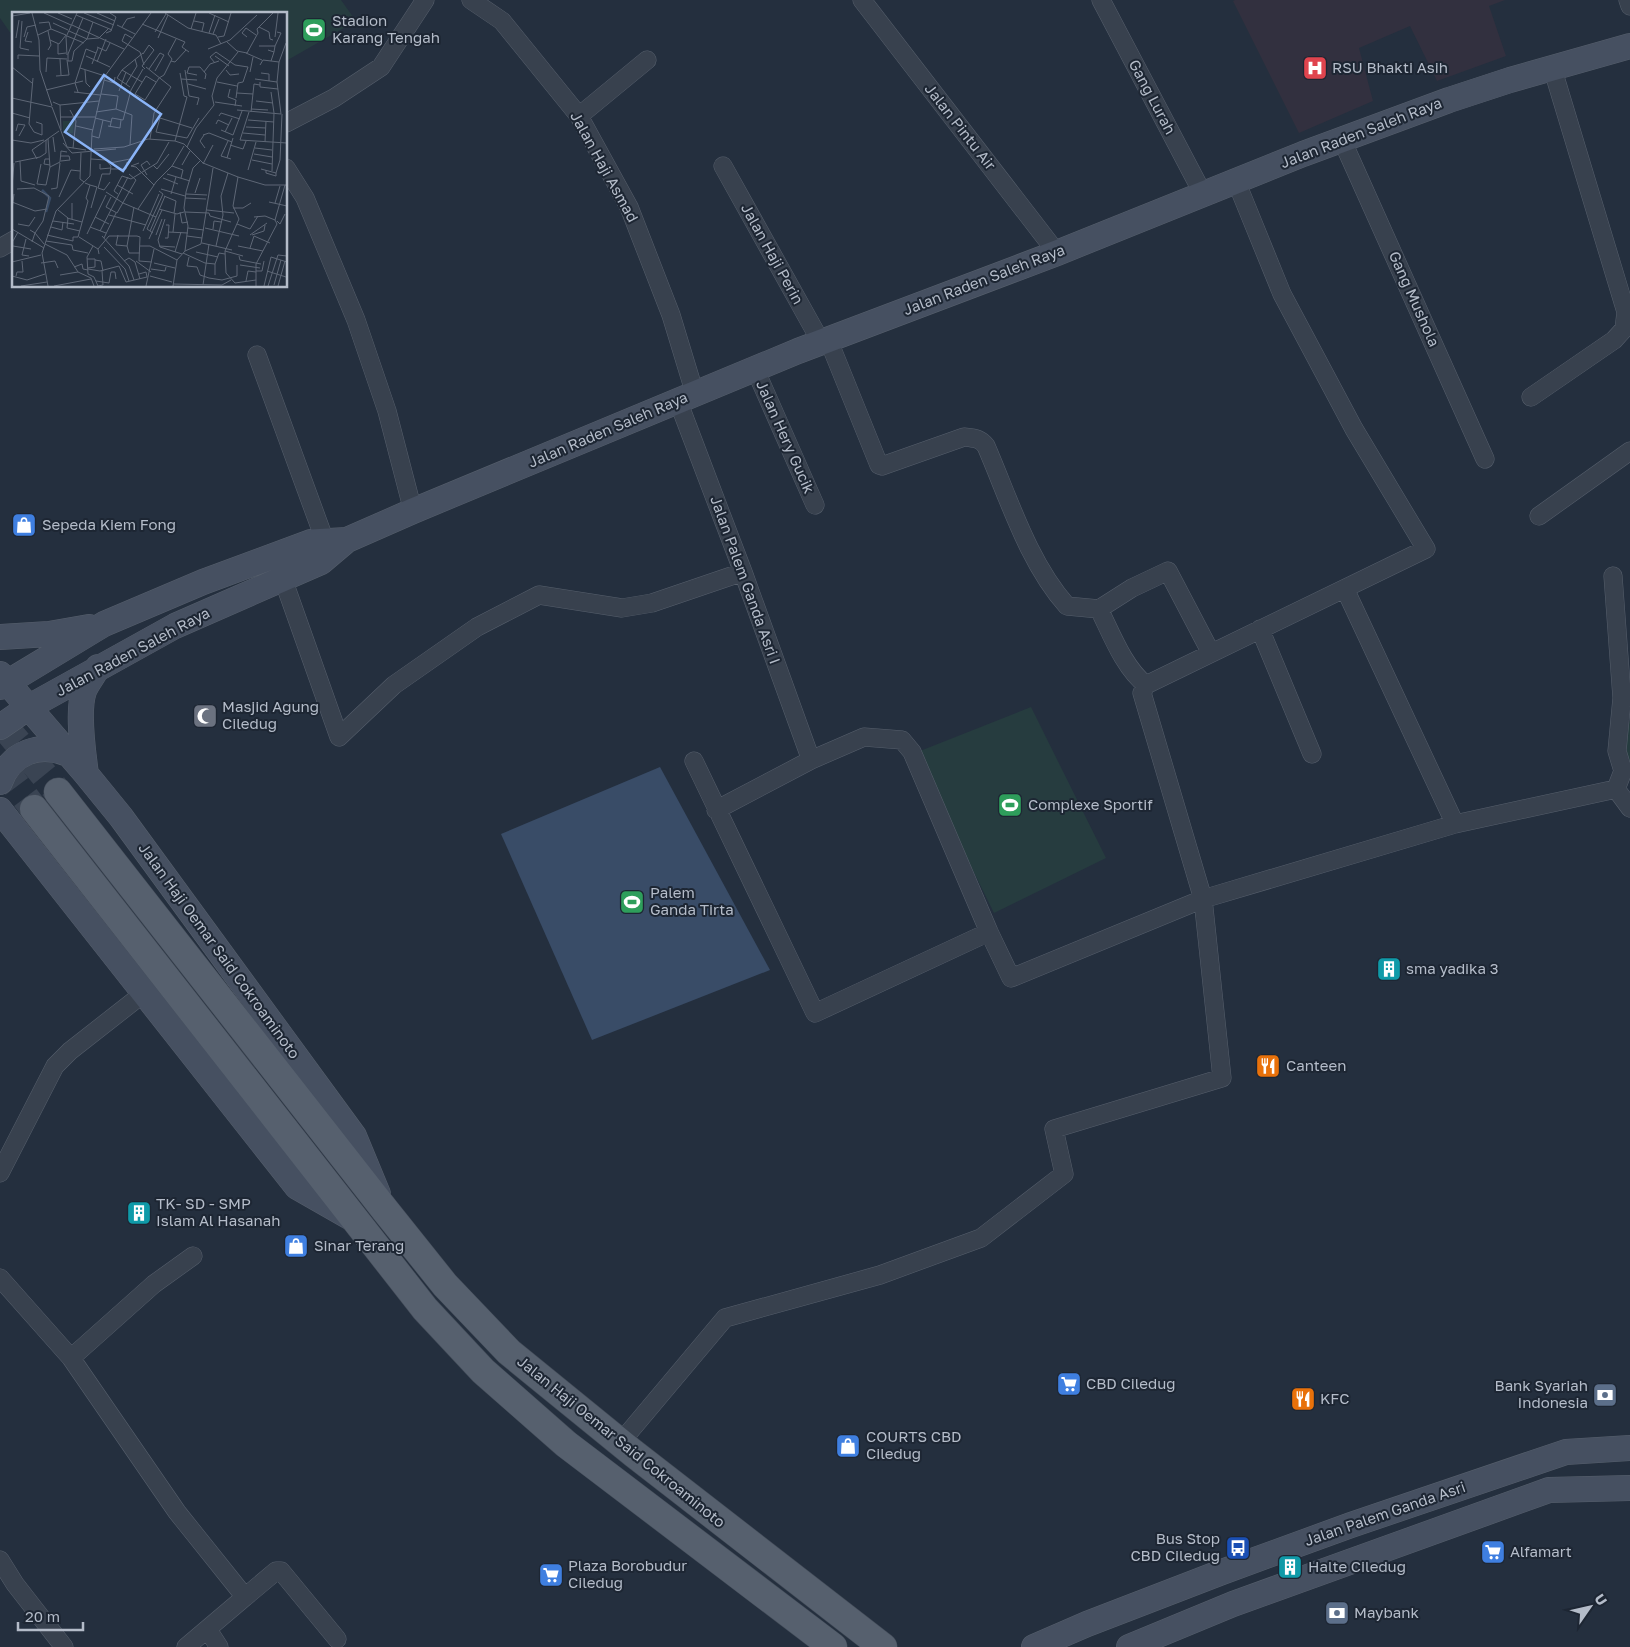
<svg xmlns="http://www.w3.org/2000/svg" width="1630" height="1647" viewBox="0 0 1630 1647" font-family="'Golos Text',sans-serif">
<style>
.medical{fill:#32303f}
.green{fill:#263c3f}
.water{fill:#394c67}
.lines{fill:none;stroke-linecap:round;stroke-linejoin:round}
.primary-tunnel{stroke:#3a4453;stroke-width:28;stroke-dasharray:28 14;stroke-linecap:butt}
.street-casing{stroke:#565f6c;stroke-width:19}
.secondary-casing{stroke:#565f6c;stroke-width:26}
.primary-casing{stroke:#414a57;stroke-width:29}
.street{stroke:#38414e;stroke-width:18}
.secondary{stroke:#465061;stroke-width:25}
.primary{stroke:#56606e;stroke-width:28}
.labels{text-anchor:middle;stroke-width:4;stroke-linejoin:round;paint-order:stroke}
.poi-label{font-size:15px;fill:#b4bcc9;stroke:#1d2633;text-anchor:start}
.street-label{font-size:15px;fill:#b4bcc9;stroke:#1d2633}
.inset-river{fill:none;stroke:#394c67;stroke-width:2.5}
.inset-road{fill:none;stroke:#5e6776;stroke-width:1}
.view{fill:#8ab4f8;fill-opacity:0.15;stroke:#8ab4f8;stroke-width:2.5}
.inset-edge{fill:none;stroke:#b4bcc9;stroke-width:2.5}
</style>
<rect width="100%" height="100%" fill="#242f3e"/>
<!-- medical -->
<path class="medical" d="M1235,0H1505L1489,6L1506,56L1437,81L1410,26L1359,48L1373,101L1299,133L1233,1Z"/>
<!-- green -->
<path class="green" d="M0,0H341L356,21L286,61V14H14V38L0,18Z
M1031,707L1106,858L994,913L915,753Z
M1630,721V761L1628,762L1624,731Z"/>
<!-- water -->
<path class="water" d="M660,767L770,970L592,1040L501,834Z"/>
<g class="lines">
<!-- primary-tunnel -->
<path class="primary-tunnel" d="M0,721L58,792
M0,764L34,809"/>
<defs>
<path id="street" d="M471,0L502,21L579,116L629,207L671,315L695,394
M862,0L1057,253
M1101,0L1203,194
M1628,0L1630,6
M1552,67L1626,312L1630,310
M579,116L647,60
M286,123L334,98L381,67L425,0
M1342,140L1485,459
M723,166L821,342
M286,168L305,198L356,320L387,411L413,511
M0,248L14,240
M828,339L879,465L882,466L964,437C974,438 980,438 986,446C1009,499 1028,562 1067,606L1099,609C1111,633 1124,668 1146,685
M257,355L325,541
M755,369L815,505
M1531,397L1614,340L1624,329L1626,312
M678,401L743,572L811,760
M1539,516L1630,451
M1613,576L1622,698
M283,579L339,737L394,685L477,627L539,595L622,608L652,603L743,572
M1345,589L1455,824
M1099,609L1132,588L1168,571L1211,653
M1260,629L1312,754
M694,761L815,1013L989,932
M1616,789L1630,808
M716,810L811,760L864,737L902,740L912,752L989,932L1011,978L1203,899L1455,824L1616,789L1623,771L1617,751L1622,698L1630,697
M0,1173L55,1066L70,1051L144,993
M0,1278L71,1358L177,1512L245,1597L276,1571H281L337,1639
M71,1358L154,1284L193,1256
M620,1443L725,1318L880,1275L981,1238L1064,1174L1054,1129L1222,1078L1203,899L1142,693L1146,685L1426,549L1354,429L1282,294L1236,181
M0,1560L15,1584L64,1647
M208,1630L219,1647
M186,1647L245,1597"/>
<path id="secondary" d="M0,637L49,634L89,627
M0,674L86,774L121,817L354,1136L378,1194
M0,687L104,624L203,582L311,542L347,540
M0,727L29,707L175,626L321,562L347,540L413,511L798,351L1057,253L1303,154L1449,100L1510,80L1630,46
M86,774C83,752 77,711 84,691C87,683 94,675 98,667
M0,782C11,752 40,742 68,754
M0,810L297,1187L353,1219
M1034,1647L1087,1624L1222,1572L1351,1525L1566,1452L1630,1448
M1129,1647L1233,1604L1549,1490L1630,1488"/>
<path id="primary" d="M58,792L385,1210L445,1285L509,1352L633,1453L883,1647
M34,809L425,1309L483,1371L566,1444L833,1647"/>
</defs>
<!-- street casing -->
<use href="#street" class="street-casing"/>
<!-- secondary casing -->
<use href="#secondary" class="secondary-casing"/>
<!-- primary casing -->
<use href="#primary" class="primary-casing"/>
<!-- street -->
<use href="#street" class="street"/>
<!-- secondary -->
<use href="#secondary" class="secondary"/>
<!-- primary -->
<use href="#primary" class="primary"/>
</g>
<!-- icons -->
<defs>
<symbol id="stadium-square" viewBox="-11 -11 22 22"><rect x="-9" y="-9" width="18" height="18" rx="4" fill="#2e9e5b" stroke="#1d2633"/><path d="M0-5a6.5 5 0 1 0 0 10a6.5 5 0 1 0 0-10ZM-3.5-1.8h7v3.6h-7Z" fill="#fff"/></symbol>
<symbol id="hospital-square" viewBox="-11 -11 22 22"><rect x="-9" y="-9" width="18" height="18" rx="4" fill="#e0444e" stroke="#1d2633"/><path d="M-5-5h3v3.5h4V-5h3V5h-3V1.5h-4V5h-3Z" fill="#fff"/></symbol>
<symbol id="shop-square" viewBox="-11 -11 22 22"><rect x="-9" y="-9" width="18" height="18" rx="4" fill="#3f7fe0" stroke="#1d2633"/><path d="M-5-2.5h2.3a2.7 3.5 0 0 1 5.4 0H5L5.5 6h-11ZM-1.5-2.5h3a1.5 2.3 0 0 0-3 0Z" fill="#fff"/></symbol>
<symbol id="mosque-square" viewBox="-11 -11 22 22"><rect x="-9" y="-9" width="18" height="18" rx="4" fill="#6b7280" stroke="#1d2633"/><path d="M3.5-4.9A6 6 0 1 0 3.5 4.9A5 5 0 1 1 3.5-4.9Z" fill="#fff"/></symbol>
<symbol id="building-square" viewBox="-11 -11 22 22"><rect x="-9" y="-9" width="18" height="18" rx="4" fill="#0f9aa8" stroke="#1d2633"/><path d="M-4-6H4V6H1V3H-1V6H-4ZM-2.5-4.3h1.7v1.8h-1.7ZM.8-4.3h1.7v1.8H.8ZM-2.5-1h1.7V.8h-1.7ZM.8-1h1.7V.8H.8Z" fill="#fff"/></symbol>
<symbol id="restaurant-square" viewBox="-11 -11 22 22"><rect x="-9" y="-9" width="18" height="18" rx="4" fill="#e8710a" stroke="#1d2633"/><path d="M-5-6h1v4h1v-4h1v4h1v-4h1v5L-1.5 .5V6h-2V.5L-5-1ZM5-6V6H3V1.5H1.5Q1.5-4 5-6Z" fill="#fff"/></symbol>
<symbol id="supermarket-square" viewBox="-11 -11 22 22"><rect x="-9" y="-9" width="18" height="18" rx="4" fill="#3f7fe0" stroke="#1d2633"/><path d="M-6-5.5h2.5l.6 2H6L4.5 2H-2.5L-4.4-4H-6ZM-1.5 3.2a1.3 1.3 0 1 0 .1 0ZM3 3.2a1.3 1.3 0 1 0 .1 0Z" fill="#fff"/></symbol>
<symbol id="bank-square" viewBox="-11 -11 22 22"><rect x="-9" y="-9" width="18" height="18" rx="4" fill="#5c6f8a" stroke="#1d2633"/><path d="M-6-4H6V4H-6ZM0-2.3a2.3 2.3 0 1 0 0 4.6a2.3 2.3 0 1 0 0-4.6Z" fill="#fff"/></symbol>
<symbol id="bus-square" viewBox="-11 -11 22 22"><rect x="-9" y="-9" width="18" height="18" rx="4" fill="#1a4fb4" stroke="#1d2633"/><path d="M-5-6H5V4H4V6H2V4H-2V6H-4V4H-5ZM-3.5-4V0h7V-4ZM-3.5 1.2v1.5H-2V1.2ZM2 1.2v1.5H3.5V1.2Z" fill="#fff"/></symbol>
</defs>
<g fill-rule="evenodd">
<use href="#stadium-square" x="300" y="16" width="28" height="28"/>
<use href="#hospital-square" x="1301" y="54" width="28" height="28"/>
<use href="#shop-square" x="10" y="511" width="28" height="28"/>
<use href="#mosque-square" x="191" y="702" width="28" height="28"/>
<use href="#stadium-square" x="996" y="791" width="28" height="28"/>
<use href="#stadium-square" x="618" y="888" width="28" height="28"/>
<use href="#building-square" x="1375" y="955" width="28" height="28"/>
<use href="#restaurant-square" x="1254" y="1052" width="28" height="28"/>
<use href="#building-square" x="125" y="1199" width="28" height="28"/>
<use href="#shop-square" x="282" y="1232" width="28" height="28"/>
<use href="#supermarket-square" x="1055" y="1370" width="28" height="28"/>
<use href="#bank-square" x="1591" y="1381" width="28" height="28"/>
<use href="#restaurant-square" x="1289" y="1385" width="28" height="28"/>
<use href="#shop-square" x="834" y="1432" width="28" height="28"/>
<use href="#bus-square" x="1224" y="1534" width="28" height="28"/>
<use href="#supermarket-square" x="1479" y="1538" width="28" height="28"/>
<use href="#building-square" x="1276" y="1553" width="28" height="28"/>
<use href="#supermarket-square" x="537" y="1561" width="28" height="28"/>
<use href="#bank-square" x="1323" y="1599" width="28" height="28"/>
</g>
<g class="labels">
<!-- poi labels -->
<g class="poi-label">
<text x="332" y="26">Stadion<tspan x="332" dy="17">Karang Tengah</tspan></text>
<text x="1332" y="73">RSU Bhakti Asih</text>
<text x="42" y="530">Sepeda Kiem Fong</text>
<text x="222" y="712">Masjid Agung<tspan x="222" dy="17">Ciledug</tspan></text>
<text x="1028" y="810">Complexe Sportif</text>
<text x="650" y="898">Palem<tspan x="650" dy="17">Ganda Tirta</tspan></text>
<text x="1406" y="974">sma yadika 3</text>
<text x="1286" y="1071">Canteen</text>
<text x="156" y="1209">TK- SD - SMP<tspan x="156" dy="17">Islam Al Hasanah</tspan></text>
<text x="314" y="1251">Sinar Terang</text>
<text x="1086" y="1389">CBD Ciledug</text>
<text x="1588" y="1391" text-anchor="end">Bank Syariah<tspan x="1588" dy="17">Indonesia</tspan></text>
<text x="1320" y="1404">KFC</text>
<text x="866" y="1442">COURTS CBD<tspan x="866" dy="17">Ciledug</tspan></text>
<text x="1220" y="1544" text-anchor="end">Bus Stop<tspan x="1220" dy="17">CBD Ciledug</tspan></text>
<text x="1510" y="1557">Alfamart</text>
<text x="568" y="1571">Plaza Borobudur<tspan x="568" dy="17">Ciledug</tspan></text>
<text x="1308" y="1572">Halte Ciledug</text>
<text x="1354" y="1618">Maybank</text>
</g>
<!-- street labels -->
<g class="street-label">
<text transform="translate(1152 97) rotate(62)" y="5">Gang Lurah</text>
<text transform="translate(960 127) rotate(52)" y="5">Jalan Pintu Air</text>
<text transform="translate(1361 133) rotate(-21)" y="5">Jalan Raden Saleh Raya</text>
<text transform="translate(604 167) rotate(61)" y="5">Jalan Haji Asmad</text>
<text transform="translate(772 254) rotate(61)" y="5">Jalan Haji Perin</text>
<text transform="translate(984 280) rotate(-21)" y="5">Jalan Raden Saleh Raya</text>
<text transform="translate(1414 299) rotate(66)" y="5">Gang Mushola</text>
<text transform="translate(608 430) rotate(-23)" y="5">Jalan Raden Saleh Raya</text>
<text transform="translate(785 437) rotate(66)" y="5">Jalan Hery Gucik</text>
<text transform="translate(745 580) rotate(70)" y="5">Jalan Palem Ganda Asri I</text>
<text transform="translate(133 652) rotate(-28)" y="5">Jalan Raden Saleh Raya</text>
<text transform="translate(219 951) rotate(54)" y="5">Jalan Haji Oemar Said Cokroaminoto</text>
<text transform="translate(621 1442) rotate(39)" y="5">Jalan Haji Oemar Said Cokroaminoto</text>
<text transform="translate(1385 1514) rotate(-19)" y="5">Jalan Palem Ganda Asri</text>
</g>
</g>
<!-- overview -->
<g transform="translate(12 12)">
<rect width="275" height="275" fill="#242f3e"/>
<path d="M51,109H62L61,121H51Z" fill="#263c3f"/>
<path class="inset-river" d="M30,178L38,186L34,200"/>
<path class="inset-road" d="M20,1L27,28L28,58L40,94M32,1L59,13M46,1L60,7M72,1L102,13M85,1L103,9M153,1L176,16L204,23L209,32M197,1L217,10M64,3L100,18M0,4L18,1M71,6L56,42V49H60L62,39L75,27L87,26L96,17M10,9L8,36L17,38M182,9L192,11L190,19M41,11L56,18M130,12L173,30L170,35L177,40M60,13L112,37M105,13L123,22M110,15L115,7L123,5M247,15L257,20L258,27L261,28M39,17L54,23M179,17L184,1M57,19L75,27M16,20L13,29L20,30M143,20L154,2M94,21L99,19L104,5L98,1M197,21L203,3M201,22L207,7M26,23L39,17L37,10L27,11M55,24L72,31M12,25L15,15L24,13M206,25L212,24L219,1M235,25L230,21L234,16L244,23M263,25L266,1M4,26L7,8M120,26L113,22L110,29L128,40L132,53M146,26L156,3M75,27L81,10M38,28L47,32L54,23M215,30L225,39L235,41L246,21L245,17L261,1M46,32V42L54,41M247,34H263L262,40M263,34L269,21L265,20M85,35L94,39L98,31M196,37L218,28L245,3M36,38L39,33L36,19M256,38L262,40L259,49M234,41L250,48M131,42L137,33L142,38L130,54L133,57M55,43L54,25L65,1M74,44L98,55M203,44L217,54M6,47V43L27,44M48,47L49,63M159,49L163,50L174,38M85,50L94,27M267,50L274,31M203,51L198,45L204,40L223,53L236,55L231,70L226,71L224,86M80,52L86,36M248,53L251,48L267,50L265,70L269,102M0,55L20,71M134,55L159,75L142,101L138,127M68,56L93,64M137,57L148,41L152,43L143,59M73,58L74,71L78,75M110,58L130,70M173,58L177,84M214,58L218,63L227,62M34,60L35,46L55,47M192,60L198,52L207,49M238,60L241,45M168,61L172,84L175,85M249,61L257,62V69M185,63L175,61L177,55H188L194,62L193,67M44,64L57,63L55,48M21,66L17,112L22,120L30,123M169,67L185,68M243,67L265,70M92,68L102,71L103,65M205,70L225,74M248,70V75L266,77M114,72L125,54L123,47M176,72L194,77M118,75L105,66L110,58L131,41M218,77L216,85L224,88L223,94M34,78L71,69M107,79L114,60M62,80L88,83M66,80L63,71L74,37L84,41M259,80L262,101L260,159M225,81L241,82M89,82L106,84L104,97M123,82L133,88L147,66L152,63L160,47L156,42L164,27M123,82L134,64L144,70M177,84L187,86L185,93M0,86L40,95L55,135L74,138M244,89L261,91M41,90L48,93L87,89M203,90L230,94M48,93L49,118M239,97L256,98M58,98L64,109L61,136M225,98L269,102M84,100L104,97L120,103L118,133M237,100L228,128L275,131M239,100L242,72L248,73M0,101L18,106M275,102V120M207,104L209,101L228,107M49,105H83M83,106L99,110M236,108L262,110M24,110L30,112V123M204,112L206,108L217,113M64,114L81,118M96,114L108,116L109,108M98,115L100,106L111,108L119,78L131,57M234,115L254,116M180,116L148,106L144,120L175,126L187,106M209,118L221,123L230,99M4,119L6,112L13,113L7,124M213,120L220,106M231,121L253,123M191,123L197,121L220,130M192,123L188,129L193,136M80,124L87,126L91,108M41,125L43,140M36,127L38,155M0,128L19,131L32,128M163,129L175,85M216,129L209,144L219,147M253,130L254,109M51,131L60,141L104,137M218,133L231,137L234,129M175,135L184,116L202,93L200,84L205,66L226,40M243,136L260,138M82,137L112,135L136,127L163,129L172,132L191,151L226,165L253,173H275M69,141L68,167L72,170M242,142L260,145M215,146L221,126M25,147L20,138L47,119M37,147H33L32,152L38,153M79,147L94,148L99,154L98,162H90L86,176M240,148L260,152M8,149L9,169L23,173M49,149L58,148L57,144H49M3,150L28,145L34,141V128M98,151L118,147M127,151L119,154L124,155L142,173M29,152L25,172L34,173L38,155L48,150L49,139L55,140M88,152V157L99,156M191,152L201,133M141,153L145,157L157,142M170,153L178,139M160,154L171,158L169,166M99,157H114L115,150M249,157L264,161M236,158L244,130M254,158V161L264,164V161M264,161L268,148L270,102M155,162L178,169M135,163L129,153L135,149L138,153M226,165L221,194L227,207L213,239L214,261L223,271L244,268M151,166L166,172M78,173L85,175L79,196M105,173L121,182M0,175L2,151M86,176L92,178L98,170M5,177L22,176L37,184L31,209L23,221L32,232M39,177L45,176L48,151M149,177L173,184M94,180L111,191L144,205M183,181L188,166M106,182L102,179L110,164L119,167L145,151L157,130M159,182L164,165M174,182L195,183M152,184L164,189L162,201M47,185L59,158L68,159M99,185L94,195L105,201L124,168L117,162M173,186L194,187M0,190L23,199L35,197M257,190L275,194M263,191L268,174M221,196H231L239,191M126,197L144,170L160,154L172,134M147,197L165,202L172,200M0,198L2,182M46,198L56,206L55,216L68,219M195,198L222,201M168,200L170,211L176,210M173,200L197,201L198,204L219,210M97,203L134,213M83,205L97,212M242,205L253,204L263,208M55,206L70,210M60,207V191M41,209L62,212M265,209L268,212L273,202M6,212L17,214L23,205M225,212L238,217L246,204M39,215L50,218L51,210M78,215L94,221M176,216L192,218M193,216L227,224M0,217L32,236M201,217L202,209L209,210M18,218L23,221L20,230M88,219L116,165M131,219L147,182M138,219L153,184M156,220L176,221M161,220L163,202M141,221L135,217L151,182L147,179M75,222L94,183M35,223L61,229M106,223L104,233L115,234M144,223L150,207M238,223L255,211M240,223L252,219L253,213M90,224L117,254L122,268M175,224L190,226M67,225L86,237M92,226L104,201M153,226H156L157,213H154M14,227L10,243L17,244M137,227L150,198M34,229L60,233M61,229V225H66L76,189L74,186L78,173L73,171M190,231L220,238M33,232L55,243L66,260L79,266L82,274M60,233L61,238L76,241M1,234L19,237M81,234L75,245L76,262L82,265L86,274L91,273L90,259M115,234L122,195M115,234L117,241H128M128,234H138L165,248M147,234L163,235M204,234L211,203L209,184L216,161M226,234L251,239M92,235L113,257L117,269M148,235L146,228L153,207M148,235L170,242M238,236L242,224L258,231M173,239L176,214L172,196L174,180L181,156L188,149M213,239L231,244M163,240L169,220M184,240L206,245M171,241L193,251M87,242L86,237L97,224H125L128,225L127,249L140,250M227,244L228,248L249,252M177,245L175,254L185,255L188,263L197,266L210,268L225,264V253M75,247H83V255L76,256M83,248L89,249L91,259M112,249L117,246L123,250L128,267M124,249L139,260M0,250L29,243M0,250L1,229L6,220M29,251L43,249L46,256M142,251L163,256M193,251L203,252V263M203,252L207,241L213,242M228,253L248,256M62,255L70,252L71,257L76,258M76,257L88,259L107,254L114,270L135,265L134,260L127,262M139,257L153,259L154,255M244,259H250L252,249M255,259L274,265M48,263L66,260M0,264L15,268L33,262M4,264L5,260H11L10,249M138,264L160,270M84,269L97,271L99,260H103L104,267M234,269L236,259L244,260M161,272L210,273L219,268M191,273L197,232M262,273L269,248M9,274L35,270M36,274L30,241L44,199L78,164L80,121L93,64L139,1M42,274L79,267M134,274L142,237M161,274L165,248L173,239L189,232L201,156M244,274V252L265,212L263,208L273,173M252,274L259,245L275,250M256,274L266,243L275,244M266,274L273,249"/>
<path class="view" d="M92,63L149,102L111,159L53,120Z"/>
<rect width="275" height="275" class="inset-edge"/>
</g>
<!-- north arrow -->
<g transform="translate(1590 1607) rotate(56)" stroke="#1d2633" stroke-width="4" paint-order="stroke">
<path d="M0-4L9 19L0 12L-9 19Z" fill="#b4bcc9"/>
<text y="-8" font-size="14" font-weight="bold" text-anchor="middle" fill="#b4bcc9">U</text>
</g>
<!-- scale -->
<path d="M18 1622v8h65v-8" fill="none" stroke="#b4bcc9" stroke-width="2.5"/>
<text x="25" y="1622" font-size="15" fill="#b4bcc9" stroke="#1d2633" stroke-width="4" paint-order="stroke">20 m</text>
</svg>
